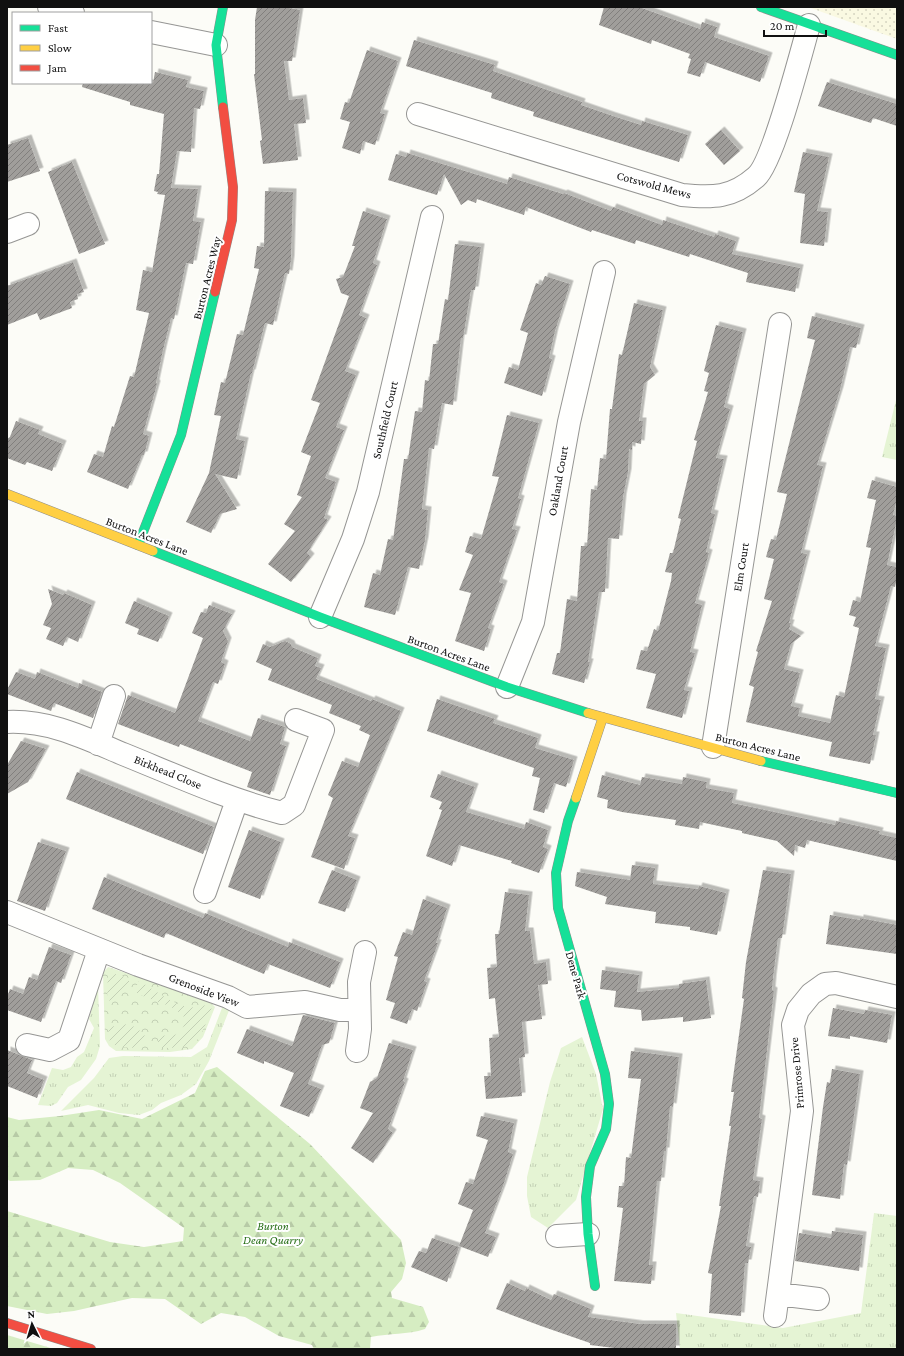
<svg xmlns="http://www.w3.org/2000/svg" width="904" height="1356" viewBox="0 0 904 1356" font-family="'Crimson Pro',serif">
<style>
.farmland{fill:url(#farmland-dots)}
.grass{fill:url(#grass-tufts)}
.forest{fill:url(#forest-firs)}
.park{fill:url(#park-crowns)}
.garden{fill:url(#garden-furrows)}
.building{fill:url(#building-hatch);filter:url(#shadow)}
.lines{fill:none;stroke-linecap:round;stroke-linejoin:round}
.street-casing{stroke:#969694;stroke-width:24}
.fast-casing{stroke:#8d8d8b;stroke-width:10}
.slow-casing{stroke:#8d8d8b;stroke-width:10}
.jam-casing{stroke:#8d8d8b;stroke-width:10}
.street{stroke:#fffffe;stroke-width:22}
.fast{stroke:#16e098;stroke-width:9}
.slow{stroke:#ffcf43;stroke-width:9}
.jam{stroke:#f24e42;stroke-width:9}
.labels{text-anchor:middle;stroke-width:4;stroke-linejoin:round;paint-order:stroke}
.street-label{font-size:12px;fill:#101010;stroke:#fff}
.park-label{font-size:12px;font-style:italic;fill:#297019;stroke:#fff}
</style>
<defs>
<pattern id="farmland-dots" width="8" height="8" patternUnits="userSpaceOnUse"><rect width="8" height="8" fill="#faf9e2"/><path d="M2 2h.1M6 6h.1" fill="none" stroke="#d5d4c1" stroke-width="1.8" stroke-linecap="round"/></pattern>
<pattern id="grass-tufts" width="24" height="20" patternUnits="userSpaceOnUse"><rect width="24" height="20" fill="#e5f4d4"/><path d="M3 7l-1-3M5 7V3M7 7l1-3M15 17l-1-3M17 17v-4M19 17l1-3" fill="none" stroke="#c3d0b5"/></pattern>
<pattern id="forest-firs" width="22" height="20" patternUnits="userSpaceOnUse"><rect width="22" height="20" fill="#d6edc2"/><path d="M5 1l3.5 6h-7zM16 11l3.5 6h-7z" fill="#b7caa6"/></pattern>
<pattern id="park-crowns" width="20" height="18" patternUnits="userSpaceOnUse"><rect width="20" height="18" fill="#e5f4d4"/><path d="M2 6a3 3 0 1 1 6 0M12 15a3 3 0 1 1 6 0" fill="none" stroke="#c3d0b5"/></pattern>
<pattern id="garden-furrows" width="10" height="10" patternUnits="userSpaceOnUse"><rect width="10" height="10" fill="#e5f4d4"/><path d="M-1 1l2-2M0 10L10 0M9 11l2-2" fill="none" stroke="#c3d0b5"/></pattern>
<pattern id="building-hatch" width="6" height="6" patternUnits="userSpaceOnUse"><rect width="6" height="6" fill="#a09e9b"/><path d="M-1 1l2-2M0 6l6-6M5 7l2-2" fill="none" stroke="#817f7d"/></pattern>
<filter id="shadow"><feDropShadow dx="3.5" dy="-3.5" stdDeviation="0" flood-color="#0004"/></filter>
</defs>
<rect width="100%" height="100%" fill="#fcfcf7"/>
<!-- farmland -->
<path class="farmland" d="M808,7H897V39Z"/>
<!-- grass -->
<path class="grass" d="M897,396V460L882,457Z
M98,986L100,1046L96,1059L81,1080L68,1087L57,1103L51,1106L38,1105L52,1068L63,1070L71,1067L77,1057L84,1052L94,1028L89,1019Z
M222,1008H230L209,1061L196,1084L181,1095L161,1103L152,1110L139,1115L119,1113L88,1105L61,1111L94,1078L109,1058L123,1056L191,1057L207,1047Z
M582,1037L596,1074L603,1109L576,1200L548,1228L531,1217L527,1196V1177L550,1082L561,1048Z
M874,1213L897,1216V1349H680L676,1313L783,1328L861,1313Z"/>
<!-- forest -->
<path class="forest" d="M217,1067L310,1144L401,1240L406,1263L402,1279L391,1292L392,1298L423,1307L429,1322L425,1329C407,1335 390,1333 371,1337L370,1349H314L312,1345L279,1336L245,1317L221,1313L201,1324L165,1299L132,1298L74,1311L47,1314L7,1306V1211L110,1242L144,1247L183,1241L184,1228L120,1183L93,1170L68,1168L40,1180L10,1181L7,1179V1117L19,1120L60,1116L99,1110L142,1119L195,1093L205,1071Z
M7,1335L54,1349H7Z"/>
<!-- park -->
<path class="park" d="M108,967L208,1000L215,1007L203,1037L192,1049L170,1052L116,1051L109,1046L105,1039L103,973Z"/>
<!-- garden -->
<path class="garden" d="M108,972L129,978V985L112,1000L107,1001Z
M139,981C158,991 183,1015 206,1005L212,1009C196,1046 200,1048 158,1048V1035C173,1037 184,1036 185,1018C172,1002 150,1002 134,991Z
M128,1024L137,1028L145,1036V1043L138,1048L118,1047L111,1043L108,1037L109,1027Z"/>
<!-- building -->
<path class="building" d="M257,7H283L300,10L292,61H284L289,100L303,98L306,123L294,124L298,160L263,164L260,141L262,140L254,74H255V20Z
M604,7H639L700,29L702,22L717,27L714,37L769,56L760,82L705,62L700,77L687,73L691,59L688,58L690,54L652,40L651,44L599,25Z
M414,40L495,65L493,71L582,102L581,105L613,116L641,125L642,121L688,135L679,162L533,116L534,112L491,98L492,93L406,66Z
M367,50L398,61L380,113L385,114L375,145L363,141L360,154L342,148L350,122L340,119L345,102L349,103Z
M155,72L188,80L186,87L204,91L200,109L194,108L191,152L177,151L171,188L198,189L193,221L201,222L193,264L186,263L174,319L171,318L163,350L156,383L157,384L143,434L149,436L144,455H142L128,489L87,472L94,454L103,457L112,426L114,427L130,376L134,377L149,313L136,310L143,270L152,272L165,195L157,194L158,192L154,191L157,174H159L164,114L130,105V102L82,87L83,83H153Z
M827,82L897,104V126L873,118L871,123L818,106Z
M721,130L740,151L724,165L705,144Z
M28,138L40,171L7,182V145Z
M803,152L829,157L817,211L828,212L824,246L800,243L805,194L794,192Z
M407,153L507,184L509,177L563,194L564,193L611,211L613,207L662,225L663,220L714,237L715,234L736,241L732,254L800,268L795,292L746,282L748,273L690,254L689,257L636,240L635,244L592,230L591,232L526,207L524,215L477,199L476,203L468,200L461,205L444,174L437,195L388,180L396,154L406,157Z
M72,162L105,244L79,254L48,172Z
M265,191L293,192L291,259L289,274L285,273L273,325L265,323L252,373H251L236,439L245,441L237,479L215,474L237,509L220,514L211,533L186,522L209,473L221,416L214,415L221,382L225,383L237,334L243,335L259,269L254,268L257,246L264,247Z
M363,211L387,219L373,263L377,265L359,315L366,318L345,371L356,375L336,427L344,430L325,478L336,482L324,518L328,520L307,553L311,557L291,582L268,564L295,531L284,524L302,497L297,495L311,456L301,452L320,403L311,400L349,296L341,293L336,279L343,277L355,246H352Z
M455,244L481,247L475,290H471L463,338H461L453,405L442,403L434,449L429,448L422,509L428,510L425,540L419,569L408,567L395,615L364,607L373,573L380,575L388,539L393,540L404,459H408L415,411L422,412L425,380L429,381L433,344H438L445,299L448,300Z
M73,262L84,292L77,294L78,299L70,302L72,308L40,320L37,313L7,325V286Z
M545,276L570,284L555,331L549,358L552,359L542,396L504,383L509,367L518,370L528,333L520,330L536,283L541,285Z
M634,303L663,310L650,367L655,375L644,384L639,421H643L641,444L632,442V450L629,449L628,472L623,497L619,539L608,538L605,592H599L588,662H590L584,683L552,674L557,653H560L567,599L577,601L581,546H587L591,489L597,490L600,458L606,459L610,409H612L619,354L622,355Z
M812,316L861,328L856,348L850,347L840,390L817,465L823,466L801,553L807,554L789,623H791L789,629L801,636L791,644L784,669L800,673L791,706L800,708L798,716L830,723L836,695L844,697L859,628L853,626L856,617L849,615L853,600L860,602L871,548L866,547L876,500L867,498L872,480L897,487V499L893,515L897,516V519L887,565L897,567V577L895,587L891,586L875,646L886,648L875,699L881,700L873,735H876L870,764L829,756L832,742L746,722L754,687L749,685L758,652L756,651L772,601L764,599L774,559L766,557L771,539L776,540L787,494L777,492L815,340L807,338Z
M716,325L743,332L724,407L730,409L716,458L724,459L711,513L715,514L706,552L709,553L695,603L702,605L690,652L695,653L684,690L689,691L682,718L646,708L656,674L636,669L641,650L647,651L654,629L658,631L671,581L672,573L665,572L670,553H673L681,519L678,518L697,441L694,440L708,392L704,391L709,373L704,371Z
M507,415L539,423L518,498L521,499L512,529L517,530L499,582L504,584L488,628L491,629L484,651L455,641L471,593L459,590L473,555L465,552L470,536L481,539L499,477L492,476Z
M16,421L40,430L38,434L63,444L52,471L27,462L25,465L7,458V439L10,437Z
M48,589L63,595L64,593L92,605L78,642L67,637L63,646L46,639L51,628L43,625L52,604Z
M134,601L169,616L158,642L137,634L139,629L125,623Z
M209,605L232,614L223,631L228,641L221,662L225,664L218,684L213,682L198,721L250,741L258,718L285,727L280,744L286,746L270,795L247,787L252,772L180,744L179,747L118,724L128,695L175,713L203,638L192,633L201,612L206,613Z
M285,641L291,644L292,647L318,658L315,666L321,668L316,679L371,701L372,699L401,711L348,836L355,838L344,869L311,857L333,798L328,795L342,761L358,767L370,735L359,730L361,726L329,713L332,705L268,680L272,669L256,662L263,644L270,647Z
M16,672L35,679L37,672L78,688L79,683L102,692L93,718L54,703L51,711L7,694V690Z
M437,699L495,719L493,723L538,738L535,748L574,760L566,787L554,783L544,813L533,810L540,778L532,776L534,768L427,731Z
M21,741L46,749L28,782L7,794V765Z
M77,772L214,827L203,854L66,799Z
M438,774L475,787L466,812L524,829L526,822L548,830L543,847L548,849L539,873L511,863L512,861L459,845L452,866L426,856L442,810L439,809L442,802L430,797Z
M602,775L640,785L642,777L682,784L683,777L707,782L706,788L734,793L732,803L835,825L836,821L880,831L879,834L897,838V861L807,840L805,848L795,845L794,856L777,841L742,833V831L700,822L699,829L675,825L676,820L622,812L607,808L608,800L597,797Z
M249,830L281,842L260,899L228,887Z
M38,842L66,851L45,911L17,901Z
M632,865L655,868L653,884L698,889L699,886L726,893L717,935L690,930V927L655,923L656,912L605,904L607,897L575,886L577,872L630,880Z
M332,870L357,880L345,912L318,903Z
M763,870L791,874L782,938H778L773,978L772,990L774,991L759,1118L762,1119L753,1180L760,1181L758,1197L754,1196L746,1246L751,1247L748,1263H745L741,1316L709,1313L712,1274L708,1273L721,1206H719L731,1126H729L734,1092H731L744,999L742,998L746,962Z
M104,877L203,918L205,913L288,947L289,942L340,962L330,988L268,964L264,974L166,933L164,938L92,909Z
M505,892L529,895L525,931H530L534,964L546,962L548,984L538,985L542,1019L522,1022L525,1057L519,1058L522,1096L486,1099L484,1076H491L489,1038L499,1037L495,998L489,999L487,968L497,967L495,934H499Z
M423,899L447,908L436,943H438L424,981L427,982L417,1011L412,1009L407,1024L390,1018L395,1003L386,1000L398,957L394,956L403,932L412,935Z
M830,915L860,920V918L897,925V954L826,944Z
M49,947L71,955L61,983L56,981L41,1022L7,1010V997L10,989L23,994L29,977L37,980Z
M602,970L639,975L637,992L679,988V984L706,980L711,1018L683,1022V1017L642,1021L641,1010L614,1007L616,991L600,989Z
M833,1008L864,1014L865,1010L892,1015L887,1043L850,1036V1039L828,1036Z
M303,1015L335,1023L329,1043L322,1045L308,1084L321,1089L309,1117L280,1106L294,1073L264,1061V1064L237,1053L247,1029L292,1046Z
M389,1043L413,1050L403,1081L405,1082L388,1129L393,1133L373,1163L351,1148L373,1113L360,1108L370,1082L377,1078Z
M7,1050L32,1060L27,1073L44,1080L37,1098L7,1086Z
M631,1051L679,1057L673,1107L670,1106L666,1151H664L661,1181H657L649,1265H653L651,1284L614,1281L623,1208L617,1207L619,1186H624L626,1157L631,1158L641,1079L628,1078Z
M832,1069L860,1074L847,1165L844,1164L840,1199L812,1195L823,1107L827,1082L830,1083Z
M481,1116L514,1123L508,1152L513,1154L503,1186L485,1233L496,1237L488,1257L459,1246L473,1210L458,1204L466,1182L473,1184L488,1140L476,1136Z
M832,1231L863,1235L859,1271L795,1261L799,1233L831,1238Z
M432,1238L459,1247L447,1282L411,1267L419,1251L426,1253Z
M507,1283L525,1291L526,1288L551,1300L554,1294L591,1309L588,1317L640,1324H676V1349H622L590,1345V1343L541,1326L496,1309Z"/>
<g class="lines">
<defs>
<path id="street" d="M49,7L73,13
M151,32L216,45
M418,114L682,195C713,198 732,198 756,177C773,163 801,53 809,25
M7,232L28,224
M320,617L353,539L368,492L432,217
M507,687L533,622L569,422L604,272
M7,722C49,720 85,738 123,754C175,775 227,799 282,813L294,805L323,730L296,720
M98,744L114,696
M713,747L780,324
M205,892L237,800
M7,912L138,965L228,997L247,1007L305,1002L340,1010H359
M27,1045L50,1050L69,1040L99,950
M357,1051L360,1029L359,982L365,952
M557,1236L588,1234
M778,1294L818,1299
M775,1316L802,1111L793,1025L798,1010L811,994L825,984L836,983L897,997"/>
<path id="fast" d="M223,7L216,45L223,107
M761,7L897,55
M138,545L181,435L215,292
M153,551L320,617L507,687L588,713
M761,761L897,793
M576,798L568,821L556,873L558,908L605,1074L609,1104L606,1129L590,1166L586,1197L588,1234L595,1286"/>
<path id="slow" d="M7,494L153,551
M588,713L761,761
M576,798L603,717"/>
<path id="jam" d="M215,292L232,220L233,187L223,107
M7,1323L91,1349"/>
</defs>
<!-- street casing -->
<use href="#street" class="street-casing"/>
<!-- fast casing -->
<use href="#fast" class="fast-casing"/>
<!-- slow casing -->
<use href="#slow" class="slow-casing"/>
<!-- jam casing -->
<use href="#jam" class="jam-casing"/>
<!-- street -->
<use href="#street" class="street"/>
<!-- fast -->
<use href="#fast" class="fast"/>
<!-- slow -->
<use href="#slow" class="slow"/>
<!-- jam -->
<use href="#jam" class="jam"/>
</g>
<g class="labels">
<!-- street labels -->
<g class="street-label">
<text transform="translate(654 185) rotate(15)" y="4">Cotswold Mews</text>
<text transform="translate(207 278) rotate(-76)" y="4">Burton Acres Way</text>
<text transform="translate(385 420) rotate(-77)" y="4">Southfield Court</text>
<text transform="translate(558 481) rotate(-80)" y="4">Oakland Court</text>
<text transform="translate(147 536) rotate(21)" y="4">Burton Acres Lane</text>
<text transform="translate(741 567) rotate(-81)" y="4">Elm Court</text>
<text transform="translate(449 653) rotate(20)" y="4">Burton Acres Lane</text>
<text transform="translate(758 747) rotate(14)" y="4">Burton Acres Lane</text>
<text transform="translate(168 772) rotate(22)" y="4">Birkhead Close</text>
<text transform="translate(576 975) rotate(74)" y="4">Dene Park</text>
<text transform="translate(204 990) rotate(21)" y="4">Grenoside View</text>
<text transform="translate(797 1073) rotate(-95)" y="4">Primrose Drive</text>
</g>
<!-- park labels -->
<g class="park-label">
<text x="273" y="1230">Burton<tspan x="273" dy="14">Dean Quarry</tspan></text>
</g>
</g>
<!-- border -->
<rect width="904" height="1356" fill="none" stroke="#101010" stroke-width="16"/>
<!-- legend -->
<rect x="12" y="12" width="140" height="72" fill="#ffffff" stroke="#9f9f9f"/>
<rect x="20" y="25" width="20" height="6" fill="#16e098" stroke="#9f9f9f"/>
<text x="48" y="32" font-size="12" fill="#101010">Fast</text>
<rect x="20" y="45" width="20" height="6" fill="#ffcf43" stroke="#9f9f9f"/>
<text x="48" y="52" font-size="12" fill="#101010">Slow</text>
<rect x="20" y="65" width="20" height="6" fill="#f24e42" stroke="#9f9f9f"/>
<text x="48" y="72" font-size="12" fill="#101010">Jam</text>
<!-- north arrow -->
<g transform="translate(32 1324) rotate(355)" stroke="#ffffff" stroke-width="3" paint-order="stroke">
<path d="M0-3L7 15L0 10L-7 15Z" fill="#101010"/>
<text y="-6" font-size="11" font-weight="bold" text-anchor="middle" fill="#101010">N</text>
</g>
<!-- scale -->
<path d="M764 30v6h62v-6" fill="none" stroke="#101010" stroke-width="2"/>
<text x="770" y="30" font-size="12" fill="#101010" stroke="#ffffff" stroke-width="3" paint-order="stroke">20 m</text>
</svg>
